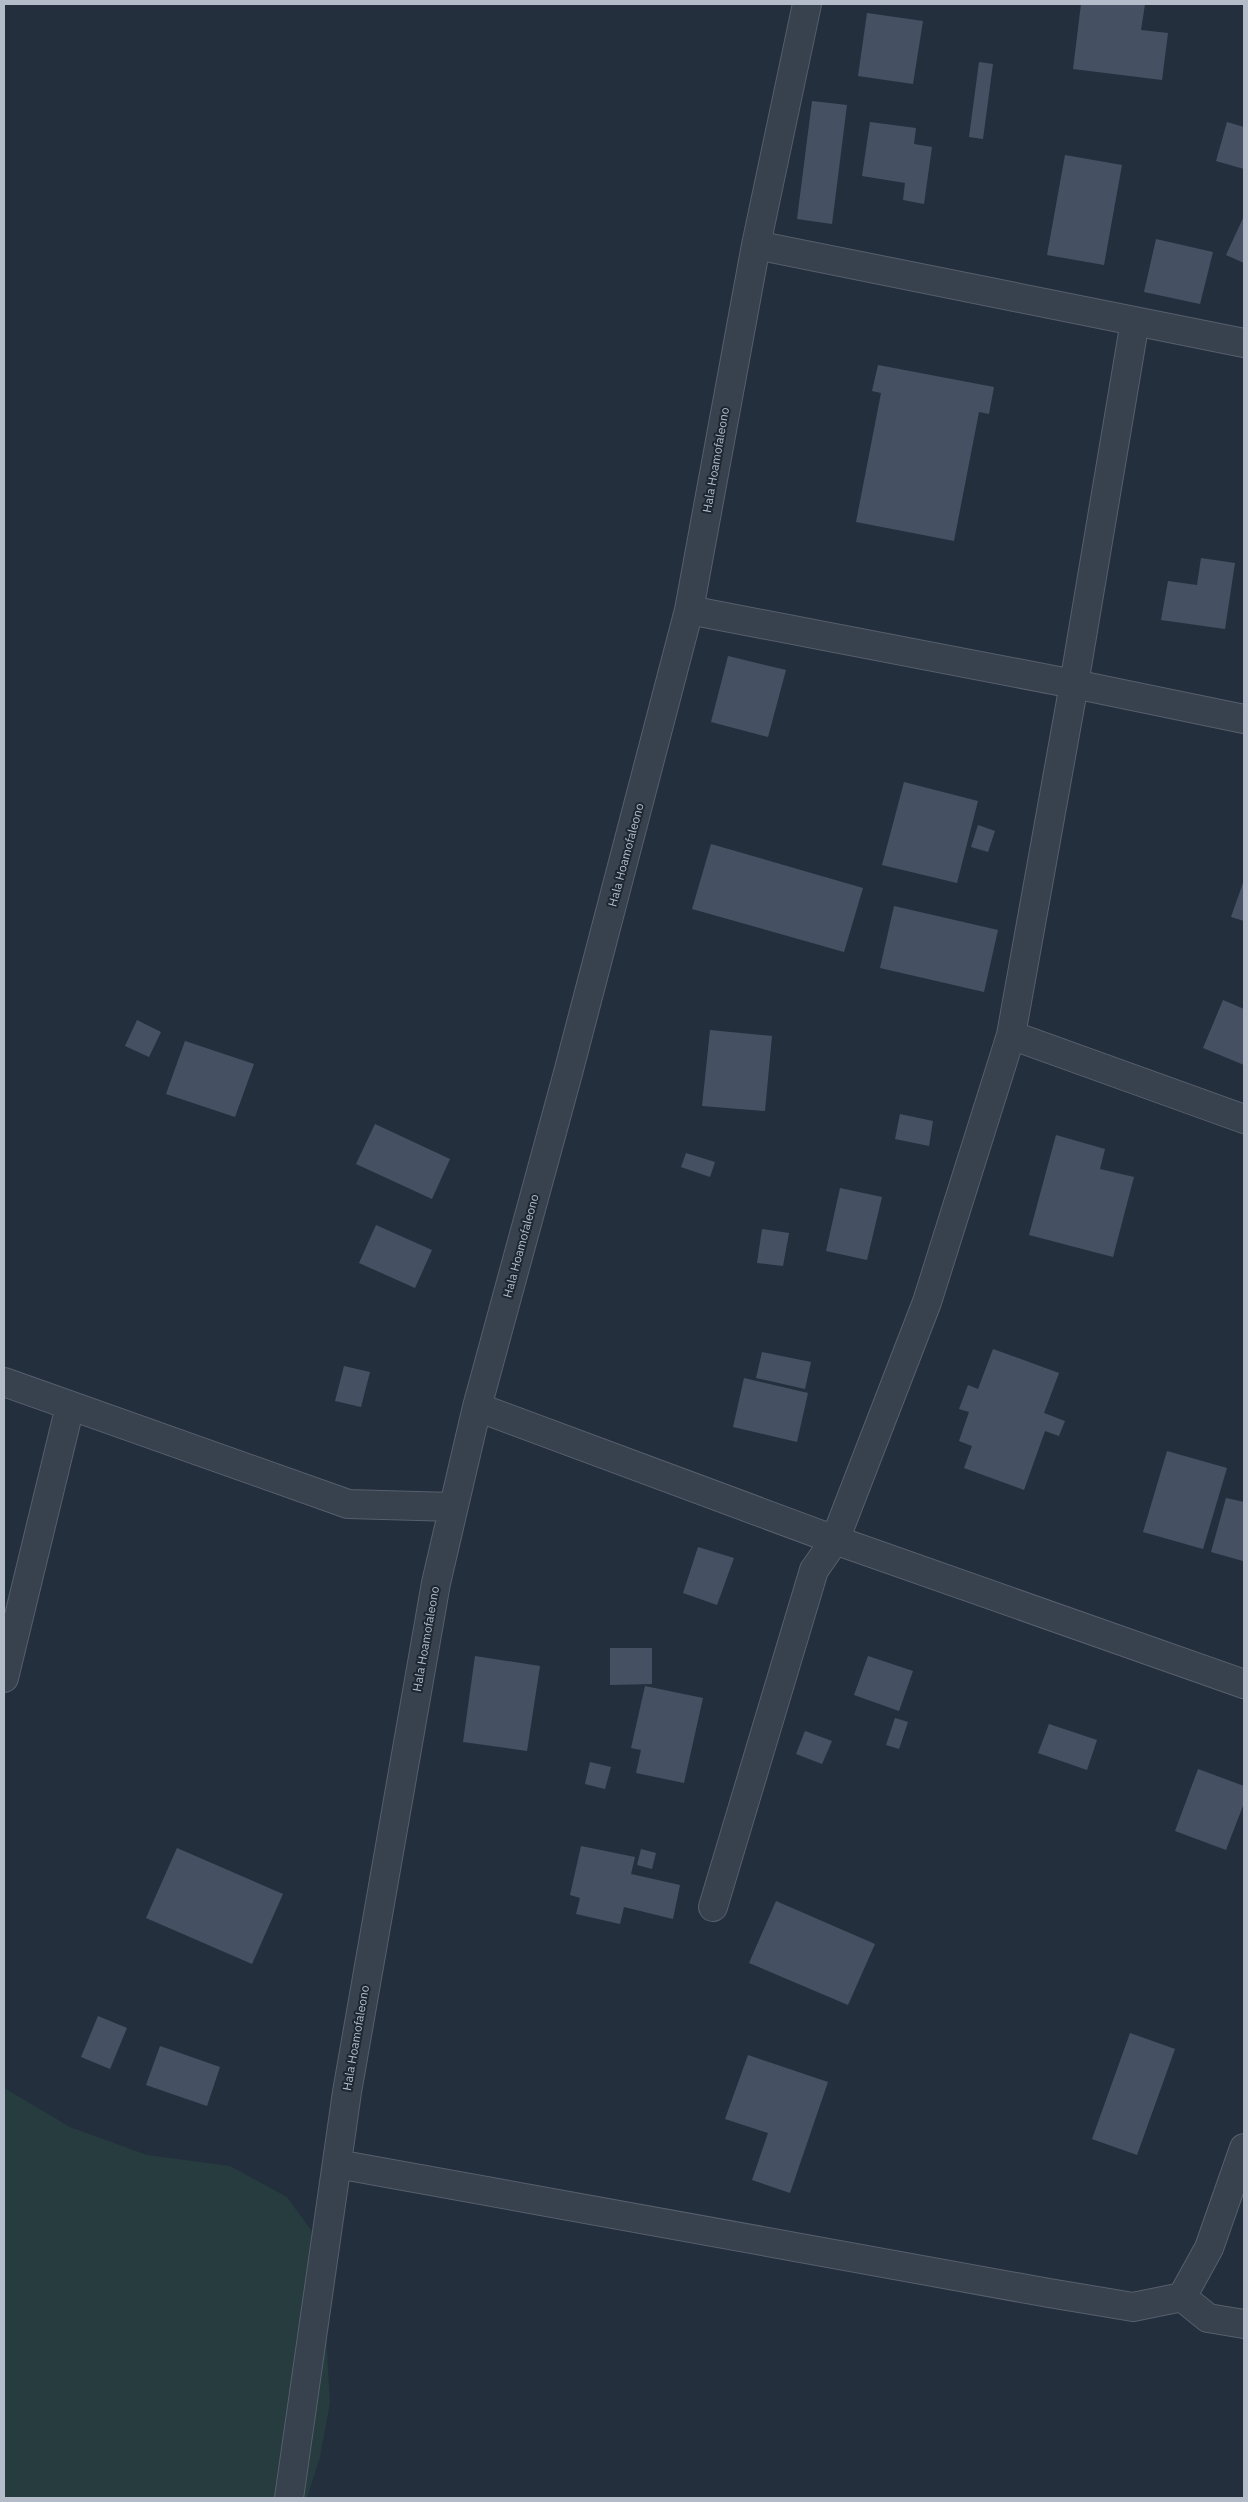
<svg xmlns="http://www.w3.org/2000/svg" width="1248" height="2502" viewBox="0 0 1248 2502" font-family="'IBM Plex Sans',sans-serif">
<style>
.green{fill:#263c3f}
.building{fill:#455162}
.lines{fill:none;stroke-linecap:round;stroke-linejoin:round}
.minor-casing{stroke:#565f6c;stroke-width:30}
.minor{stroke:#38414e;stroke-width:28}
.labels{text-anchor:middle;stroke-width:4;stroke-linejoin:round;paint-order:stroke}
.street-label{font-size:12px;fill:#b4bcc9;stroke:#1d2633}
</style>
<rect width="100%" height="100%" fill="#242f3e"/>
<!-- green -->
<path class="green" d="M4,2088L70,2127L147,2155L230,2166L287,2197L316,2237L324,2300L330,2403L320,2457L307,2498H4Z"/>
<!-- building -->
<path class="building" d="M1081,4H1145L1141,30L1168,33L1162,80L1073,69Z
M867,13L923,21L913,84L858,76Z
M979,62L993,64L983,139L969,137Z
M812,101L847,105L832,224L797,219Z
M870,122L916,128L914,144L932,147L924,204L903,200L905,183L862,176Z
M1227,122L1244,127V169L1216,161Z
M1065,155L1122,165L1104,265L1047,255Z
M1244,216V263L1226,255Z
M1156,239L1213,252L1200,304L1144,292Z
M878,365L994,387L989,414L979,412L954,541L856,522L881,393L872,391Z
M1201,558L1235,563L1225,629L1161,620L1168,581L1197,585Z
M728,656L786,670L768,737L711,722Z
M904,782L978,801L957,883L882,865Z
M978,825L995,831L988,852L971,847Z
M711,844L863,888L844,952L692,909Z
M1244,880V921L1231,917Z
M894,906L998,930L984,992L880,968Z
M1223,1000L1244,1009V1065L1203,1048Z
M137,1020L161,1032L149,1057L125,1046Z
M710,1030L772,1036L765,1111L702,1106Z
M185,1041L254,1064L235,1117L166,1094Z
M900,1114L933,1121L929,1146L895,1139Z
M375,1124L450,1159L432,1199L356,1164Z
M1056,1135L1105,1149L1100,1169L1134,1177L1113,1257L1029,1235Z
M686,1153L715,1162L710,1177L681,1167Z
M840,1188L882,1197L867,1260L826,1251Z
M376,1225L432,1250L415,1288L359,1263Z
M762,1229L789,1233L783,1266L757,1263Z
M993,1349L1059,1373L1044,1413L1065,1421L1059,1436L1045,1431L1024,1490L964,1468L972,1446L959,1441L969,1412L959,1409L968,1385L978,1389Z
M762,1352L811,1362L805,1389L756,1378Z
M344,1366L370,1372L361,1407L335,1401Z
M744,1378L808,1393L797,1442L733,1427Z
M1167,1451L1227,1468L1203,1549L1143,1532Z
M1226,1498L1244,1502L1243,1561L1211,1552Z
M698,1547L734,1558L717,1605L683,1593Z
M610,1648H652V1684L610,1685Z
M475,1656L540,1666L527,1751L463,1742Z
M868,1656L913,1671L899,1711L854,1695Z
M645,1686L703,1698L684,1783L636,1773L641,1750L631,1748Z
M895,1718L908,1722L899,1749L886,1745Z
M1049,1724L1097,1740L1087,1770L1038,1753Z
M805,1731L832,1741L822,1764L796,1754Z
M590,1762L611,1767L605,1789L585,1784Z
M1198,1769L1244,1786V1803L1226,1850L1175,1831Z
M581,1846L635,1857L631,1874L680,1885L673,1919L624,1907L620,1924L576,1914L580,1898L570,1895Z
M177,1848L283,1894L252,1964L146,1918Z
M641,1849L656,1853L652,1869L637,1865Z
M776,1901L875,1944L848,2005L749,1963Z
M98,2016L127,2028L110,2069L81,2057Z
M1130,2033L1175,2049L1137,2155L1092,2139Z
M160,2046L220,2067L207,2106L146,2085Z
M748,2055L828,2082L790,2193L752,2180L768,2133L725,2119Z"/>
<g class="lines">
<defs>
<path id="minor" d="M756,245L1244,343
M1135,321L1074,684L1011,1035L927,1302L835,1540L1244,1684
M689,610L1074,684L1244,719
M1011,1035L1244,1119
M4,1382L348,1504L453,1507
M477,1407L835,1540L814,1570L713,1907
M4,1678L70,1406
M337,2164L1049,2293L1133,2307L1182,2297L1209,2248L1244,2148
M1182,2297L1208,2318L1244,2324
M289,2498L347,2092L436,1583L477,1407L568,1073L689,610L756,245L807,4"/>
</defs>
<!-- minor casing -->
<use href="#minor" class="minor-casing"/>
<!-- minor -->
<use href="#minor" class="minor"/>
</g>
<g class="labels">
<!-- street labels -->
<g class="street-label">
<text transform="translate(716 460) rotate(-80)" y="4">Hala Hoamofaleono</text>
<text transform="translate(626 855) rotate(-75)" y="4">Hala Hoamofaleono</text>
<text transform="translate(521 1246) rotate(-75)" y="4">Hala Hoamofaleono</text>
<text transform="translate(426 1639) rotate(-80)" y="4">Hala Hoamofaleono</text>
<text transform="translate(356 2038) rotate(-80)" y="4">Hala Hoamofaleono</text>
</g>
</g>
<!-- border -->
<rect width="1248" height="2502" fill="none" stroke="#b4bcc9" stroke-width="10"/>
</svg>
